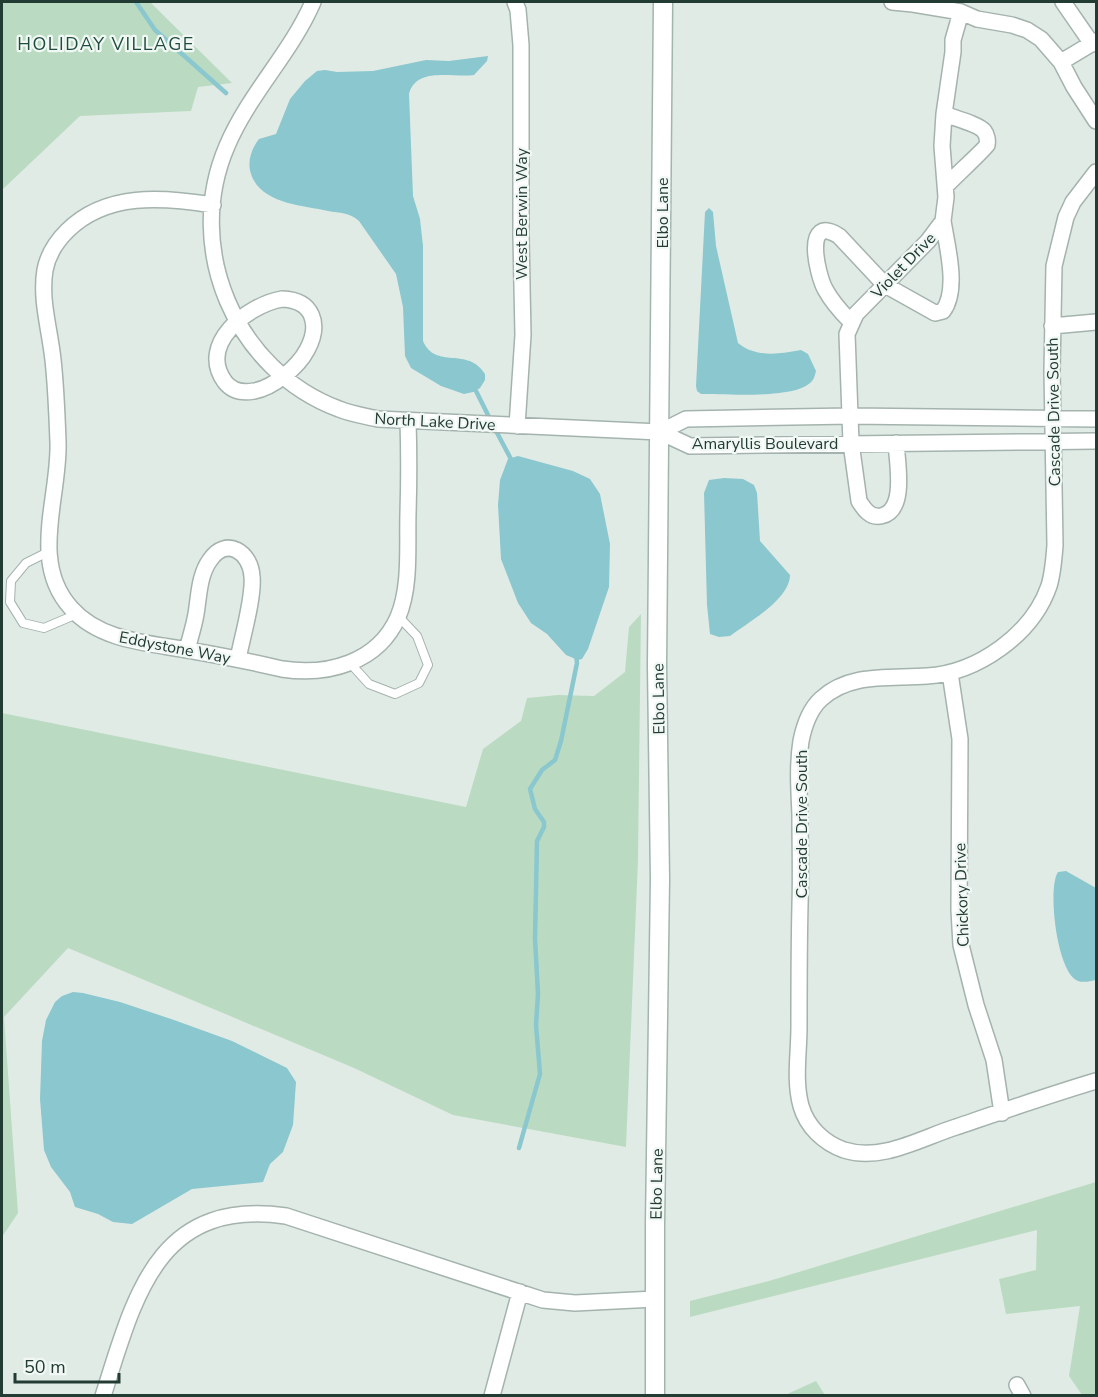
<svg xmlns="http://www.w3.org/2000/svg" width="1098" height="1397" viewBox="0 0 1098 1397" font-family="'Nunito Sans',sans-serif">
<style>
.green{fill:#badbc2}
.water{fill:#8ac7ce}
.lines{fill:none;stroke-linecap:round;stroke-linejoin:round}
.stream{stroke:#8ac7ce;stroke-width:4.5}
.lane-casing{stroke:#a4b3ad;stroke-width:10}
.street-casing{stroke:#a4b3ad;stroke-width:18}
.secondary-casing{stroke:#a0b6ad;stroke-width:21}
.lane{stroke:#fff;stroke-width:8}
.street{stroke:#fff;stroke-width:15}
.secondary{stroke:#fff;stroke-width:18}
.labels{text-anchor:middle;stroke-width:4.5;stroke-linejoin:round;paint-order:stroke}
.street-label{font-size:16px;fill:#223b33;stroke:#f1f8f4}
.neighbourhood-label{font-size:18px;letter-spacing:1.5px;fill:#1f4c3f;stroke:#f1f8f4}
</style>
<rect width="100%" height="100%" fill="#e1ebe6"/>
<!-- green -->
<path class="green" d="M2,2H150L232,83L198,87L191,111L80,116L2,190Z
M641,614L638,860L626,1147L453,1115L354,1068L68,948L4,1017L18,1213L2,1237V713L466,807L483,749L521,721L527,698L558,695L594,696L625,672L629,627Z
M1096,1182V1395H1082L1069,1376L1080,1306L1006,1314L999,1279L1036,1270L1037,1230L690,1317V1301L769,1281Z
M816,1381L825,1395H785Z"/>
<!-- water -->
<path class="water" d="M488,56L487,61L474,75C453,78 416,66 409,94L413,196L420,219L423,246V341C435,370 468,346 485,374V380L480,388L473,392L464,394L441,386L411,368L405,356L403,307L396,274L359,221C349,212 340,213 328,211C302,205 261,204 251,174C247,162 251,149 259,139L276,134L290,99L305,81L317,71L325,70L337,72L373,71L426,60L449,61Z
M709,208L713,212L716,246L738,343C756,358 780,354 801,350L808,354L816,371C815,375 814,380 810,383C793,399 725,394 701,394L697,391L696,386L705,212Z
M518,456L573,471L590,479L600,494L610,544L609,587L588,649L582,659L578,660L566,655L547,634L531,623L518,603L501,559L498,505L500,480L508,459Z
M724,478L743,479L754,485L757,493L760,541L790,575C790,599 749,622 730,636L719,637L710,634L707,605L704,493L709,480Z
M1066,871L1096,888V980C1091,981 1083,983 1078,981C1057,974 1047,888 1058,872Z
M73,992L83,993L120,1002L174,1020L232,1041L287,1068L296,1082L293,1125L283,1152L270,1164L263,1182L192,1189L132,1224L113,1222L98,1214L75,1207L70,1192L51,1167L44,1150L40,1099L42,1041L46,1020L55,1002L62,996Z"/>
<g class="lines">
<!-- stream -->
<path class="stream" d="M136,2L155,30L226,93
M472,387L476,391L491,421
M495,429L512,461
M519,1148L540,1074L536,1025L538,994L535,939L537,841L544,827V822L535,809L530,789L542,770L555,760L561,741L577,663L576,654"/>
<defs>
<path id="lane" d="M48,552L26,563L11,581L10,602L23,623L44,628L77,614
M350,663L369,684L395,694L419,683L428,665L417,636L398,616"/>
<path id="street" d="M313,2C291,53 249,94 227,146C183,248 235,370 339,409C351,414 365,416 378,419L660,432L690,446L1096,441
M515,2L518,10L521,45V237L523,335L517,426
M892,2L913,4L911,2
M1063,2L1092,44
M913,4L961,12L977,19L1012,25L1027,30L1041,39L1061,62L1074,87L1096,121
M1061,62L1096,41
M944,114C954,118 978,124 984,131C987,135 988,141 987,145C985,149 952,179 946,186
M1096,172L1073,202L1066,217L1054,266L1052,371L1055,545C1054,559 1053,573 1049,586C1032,635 977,673 927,676C891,679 850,672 821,699C809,710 804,726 801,741C797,766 799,791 800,815C800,845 801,876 800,905C799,946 799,987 799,1027C799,1053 794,1081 801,1106C807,1127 824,1143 844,1150C882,1162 921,1138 956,1127C1003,1111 1049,1095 1096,1081
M213,205C163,197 106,192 67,231C56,242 48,254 45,270C40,300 50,330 53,360C56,387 57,414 58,442C60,496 29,562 71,608C101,642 151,643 193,651C223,656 252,662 282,669C327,676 378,663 398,617C411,586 407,546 408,513C409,482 409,452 408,421
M282,299C313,300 321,324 307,350C298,367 273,388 254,391C243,393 232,391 225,382C197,344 248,305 282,299Z
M851,322C841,312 832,302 825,289C817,274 803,213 839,236L885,285L935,313L943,311C959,290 947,246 943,221
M1052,326L1096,322
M660,432L686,419L851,416L1096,419
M896,443C897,462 907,511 881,516C870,518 864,509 859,501L851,443L847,334L856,314L928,241L943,221L946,197L942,146L944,114L953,52V40L961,12
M187,650C190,638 194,626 196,614C199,596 199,575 210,560C226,536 251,552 252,577C254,597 242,638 238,659
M950,673L960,739L959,910L961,945L976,1005L994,1060L1002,1113
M1017,1385L1023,1396
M103,1396C135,1296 157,1198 286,1216L543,1300L575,1303L655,1299
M492,1396L520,1292"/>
<path id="secondary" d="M655,1396V1224L660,879L657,666L663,2"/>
</defs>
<!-- lane casing -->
<use href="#lane" class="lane-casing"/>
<!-- street casing -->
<use href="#street" class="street-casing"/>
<!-- secondary casing -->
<use href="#secondary" class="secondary-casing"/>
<!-- lane -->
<use href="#lane" class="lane"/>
<!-- street -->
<use href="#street" class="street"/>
<!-- secondary -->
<use href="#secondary" class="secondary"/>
</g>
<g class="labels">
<!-- street labels -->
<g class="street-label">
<text transform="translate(662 213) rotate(-90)" y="6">Elbo Lane</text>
<text transform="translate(521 214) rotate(-90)" y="6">West Berwin Way</text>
<text transform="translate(903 265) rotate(-46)" y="6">Violet Drive</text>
<text transform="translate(1053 412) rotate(-91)" y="6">Cascade Drive South</text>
<text transform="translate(435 421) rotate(3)" y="6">North Lake Drive</text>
<text x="765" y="449">Amaryllis Boulevard</text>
<text transform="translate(175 647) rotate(11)" y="6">Eddystone Way</text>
<text transform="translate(658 699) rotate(-91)" y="6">Elbo Lane</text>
<text transform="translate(801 824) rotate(-90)" y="6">Cascade Drive South</text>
<text transform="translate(961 895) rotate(-92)" y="6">Chickory Drive</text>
<text transform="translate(656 1184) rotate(-89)" y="6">Elbo Lane</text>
</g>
<!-- neighbourhood labels -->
<g class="neighbourhood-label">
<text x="106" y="50">HOLIDAY VILLAGE</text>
</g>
</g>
<!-- border -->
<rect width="1098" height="1397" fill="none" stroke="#223b33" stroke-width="6"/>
<!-- scale -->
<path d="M15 1373v9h104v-9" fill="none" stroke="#223b33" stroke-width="3"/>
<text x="24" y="1373" font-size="18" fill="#223b33" stroke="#f1f8f4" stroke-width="4.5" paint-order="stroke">50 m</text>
</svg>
